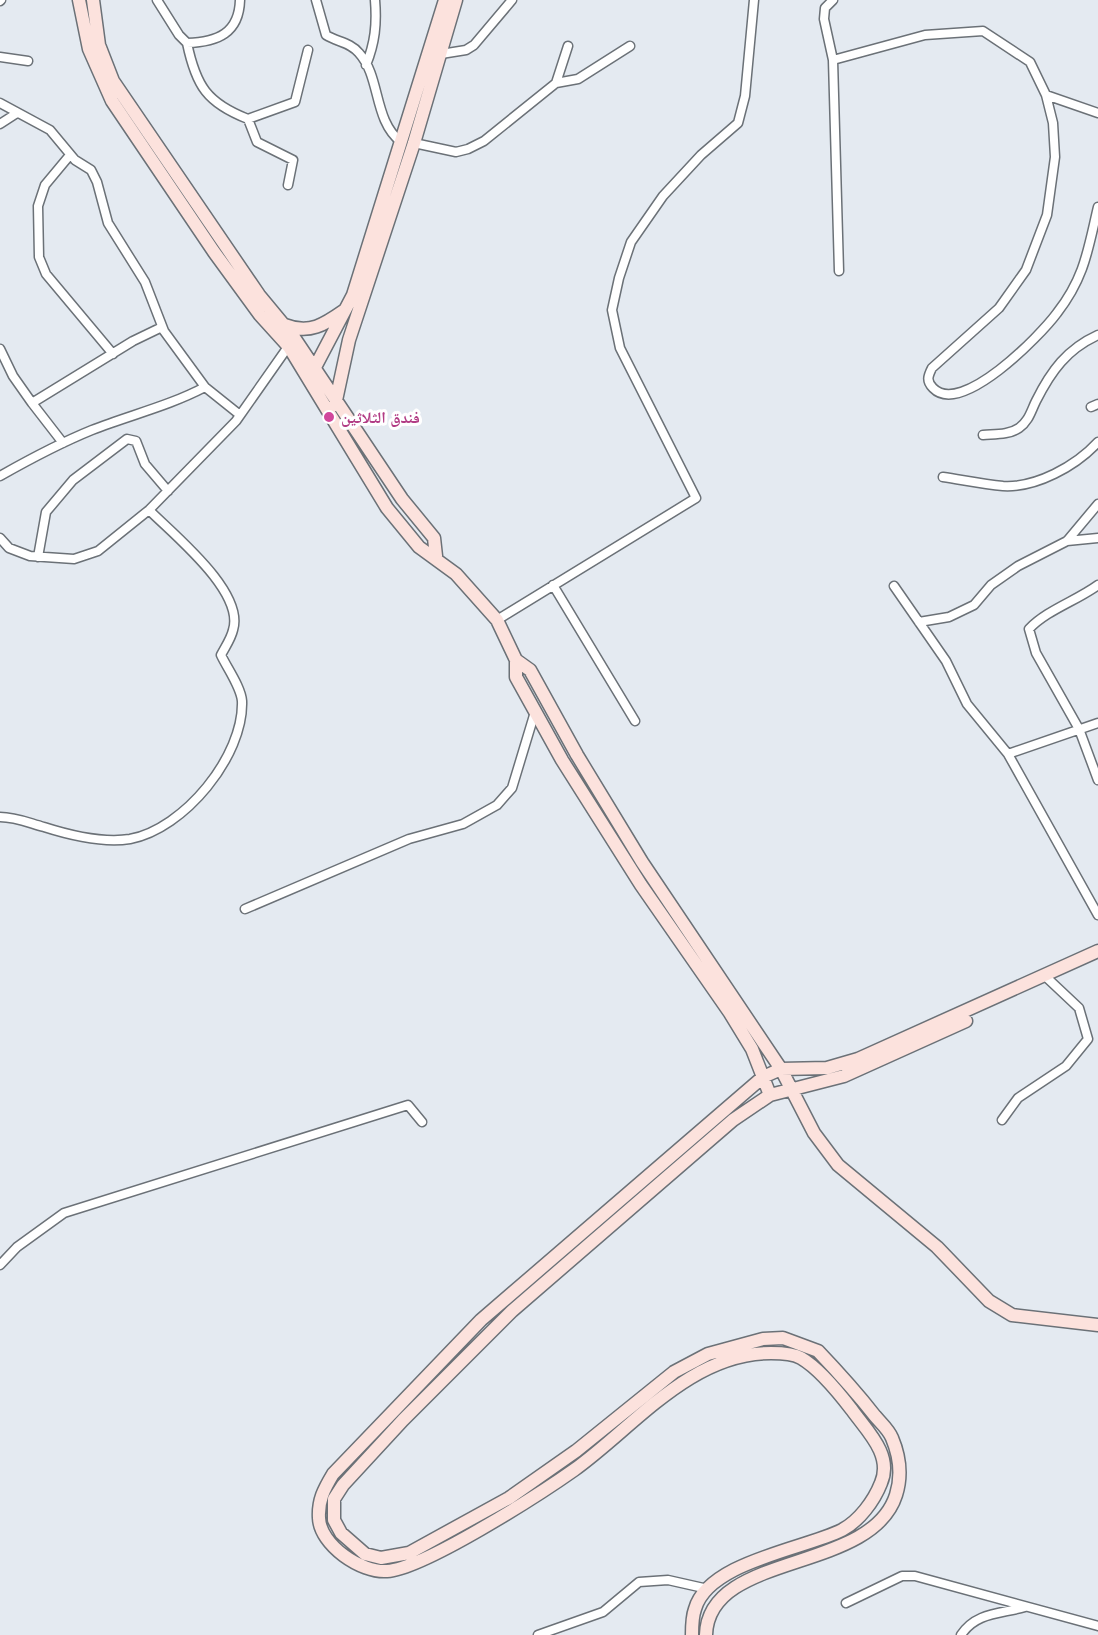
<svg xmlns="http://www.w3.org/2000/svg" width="1098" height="1635" viewBox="0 0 1098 1635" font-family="Helvetica,'Noto Naskh Arabic',sans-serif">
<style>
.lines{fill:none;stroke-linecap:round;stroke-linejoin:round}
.street-casing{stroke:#6b7177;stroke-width:11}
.secondary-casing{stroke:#6b7177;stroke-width:15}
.street{stroke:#fff;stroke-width:8}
.secondary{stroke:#fce2dd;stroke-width:12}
.hotel-dot{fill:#d1479c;stroke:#fff;stroke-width:2}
.labels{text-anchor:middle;stroke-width:6;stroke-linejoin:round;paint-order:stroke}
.hotel-label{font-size:16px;font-weight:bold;fill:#b23c85;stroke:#fff;text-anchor:start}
</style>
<rect width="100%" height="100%" fill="#e4eaf1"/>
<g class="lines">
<defs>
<path id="street" d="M157,0L179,35L187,43C218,42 239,33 240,0
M316,0L326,35C337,42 350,42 359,53C381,77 373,120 401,142
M833,0L825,8L824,19L833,60L839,271
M0,1L1,0
M187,43C196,86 207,103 248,119L295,102L308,50
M441,54L466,50L474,45L512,0
M0,57L28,61
M833,60L925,35L983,31L1030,62L1046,95L1053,123L1055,157L1047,215L1026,270L999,308L932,368C928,376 926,381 933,388C961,417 1040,336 1057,313C1085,277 1088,249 1098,207
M366,65C375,43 377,24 375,0
M556,83L568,46
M1046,95L1098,113
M0,103L50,130L75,160L91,170L97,182L108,223L145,282L164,331L205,387L240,415
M248,119L257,142L293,160L288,185
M0,124L17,113
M414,143L456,152L468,149L484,141L556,83L578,79L630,46
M70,155L45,185L38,206L39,257L46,274L113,354
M0,349L13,376L32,403
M1091,407L1098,404
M983,435C995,434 1009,435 1019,428C1029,421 1031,411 1036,401C1051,371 1067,349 1098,335
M63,443L32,403L133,341L162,327
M0,476C30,459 60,443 92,430C130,415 169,406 205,387
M943,477C963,480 983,484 1003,486C1036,488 1076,466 1098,442
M0,538L9,548L30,556L74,559L98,551L149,510L236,421L290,344
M1067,541L1098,538
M38,557L46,512L73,480L127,439L136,441L145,464L168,491
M553,585L635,721
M1098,585C1076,601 1047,610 1029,629L1036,653L1079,729L1098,780
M894,586L946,661L967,704L1008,754L1098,915
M497,620L696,498L620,348L612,310L619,278L631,242L663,196L701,155L738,123L745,96L754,0
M919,622L949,617L974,605L991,585L1018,566L1067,541L1098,504
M1008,754L1098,723
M0,817C16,817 29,823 44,827C69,835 104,843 130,839C184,829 244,756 242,701C241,687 227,668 221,655C225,647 231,639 233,630C245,592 174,535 149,510
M245,909L409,839L463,824L497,805L512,788L535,712
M1002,1120L1018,1098L1066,1066L1088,1039L1079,1008L1045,976
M0,1265L17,1247L64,1213L408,1105L422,1122
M846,1603L902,1576H915L1098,1626
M538,1635L603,1612L639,1582L668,1580L708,1589
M961,1635C976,1612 1001,1614 1025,1607"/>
<path id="secondary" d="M79,0L89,49L112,101L214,252L260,315L289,347L387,508L419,547L456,574L497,620L516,660V677L562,760L641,885L730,1013L752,1049L770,1095
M93,0L99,45L113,81L259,295L293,336L402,499L434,538L436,556
M285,325C310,335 325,324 345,310
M312,373L353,295L445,0
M335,405L349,340L414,143L456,0
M516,660L530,670L577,755L642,862L781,1069L814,1133L838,1165L937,1247L989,1301L1012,1315L1098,1325
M692,1635C692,1627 692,1617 695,1609C708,1562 804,1549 842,1530C859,1521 874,1501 881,1483C893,1455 867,1431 852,1410C839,1393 820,1369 801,1358C794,1354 779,1353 771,1353C690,1353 634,1427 574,1470C540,1494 423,1569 387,1571C361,1573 320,1545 319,1518C318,1500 324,1489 333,1474L481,1320L763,1077L781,1069L827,1068L858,1059L1098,951
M706,1635C708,1551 871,1574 896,1495C902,1476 900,1457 892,1438C889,1430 881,1423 875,1416C857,1393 838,1372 818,1351L783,1338L763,1339L708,1354L674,1372L576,1451L509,1498L409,1553L381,1558L365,1554L341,1533L334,1520V1499L343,1485L403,1420L512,1311L733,1120L770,1095L844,1076L966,1021"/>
</defs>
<!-- street casing -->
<use href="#street" class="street-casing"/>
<!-- secondary casing -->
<use href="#secondary" class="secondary-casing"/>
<!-- street -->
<use href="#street" class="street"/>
<!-- secondary -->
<use href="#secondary" class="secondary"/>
</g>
<!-- markers -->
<circle class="hotel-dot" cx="329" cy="417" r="6"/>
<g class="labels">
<!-- hotel labels -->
<g class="hotel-label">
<text x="341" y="423">فندق الثلاثين</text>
</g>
</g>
</svg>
